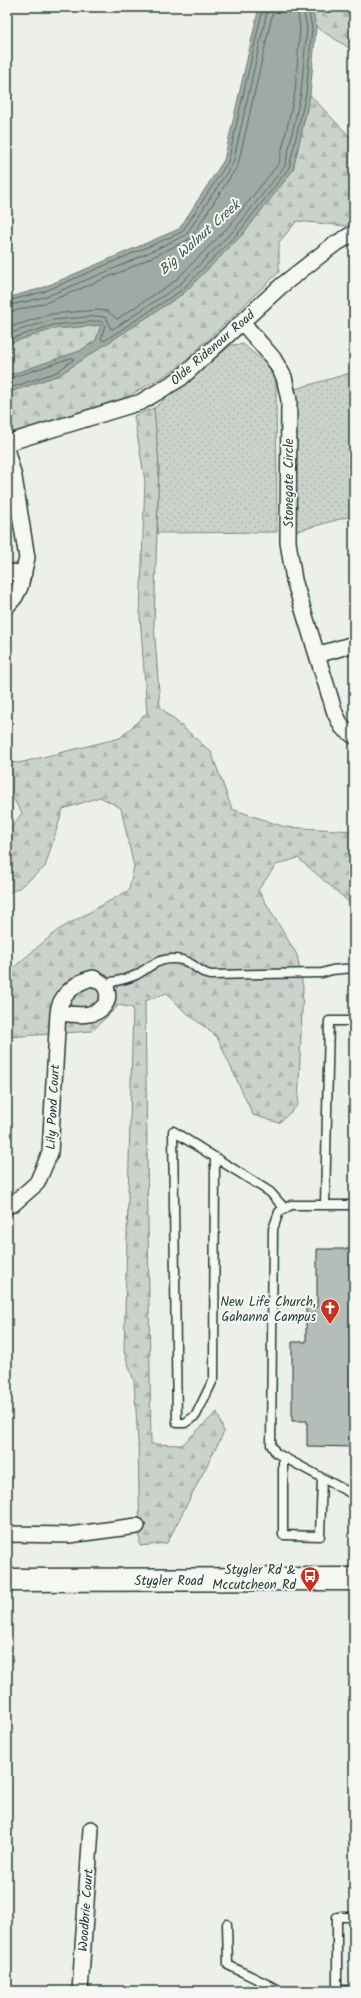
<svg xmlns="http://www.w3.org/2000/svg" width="361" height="1998" viewBox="0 0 361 1998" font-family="Kalam,sans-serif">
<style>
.grass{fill:url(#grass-dots);stroke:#758880}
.forest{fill:url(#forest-firs);stroke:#758880}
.water{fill:#9faaa4;stroke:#6c7e77}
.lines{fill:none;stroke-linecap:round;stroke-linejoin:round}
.shore{stroke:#526961;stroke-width:1}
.building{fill:#b4bdb8;stroke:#1f3d34}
.service-casing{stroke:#1f3d34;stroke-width:11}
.minor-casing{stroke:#1f3d34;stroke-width:18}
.secondary-casing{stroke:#1f3d34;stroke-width:25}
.service{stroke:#f6f6f2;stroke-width:8}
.minor{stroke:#f6f6f2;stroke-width:15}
.secondary{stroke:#f6f6f2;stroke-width:22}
.labels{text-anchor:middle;stroke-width:4;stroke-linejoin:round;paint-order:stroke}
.street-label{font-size:13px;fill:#1f3d34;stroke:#f6f6f2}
.poi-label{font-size:13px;fill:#1f3d34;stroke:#f6f6f2;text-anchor:end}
.water-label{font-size:14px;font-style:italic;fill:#3f5850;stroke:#f6f6f2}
</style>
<defs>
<pattern id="grass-dots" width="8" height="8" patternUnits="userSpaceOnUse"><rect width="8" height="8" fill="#cbd2cc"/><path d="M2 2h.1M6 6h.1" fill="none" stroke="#aeb5b0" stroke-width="1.8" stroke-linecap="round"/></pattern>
<pattern id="forest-firs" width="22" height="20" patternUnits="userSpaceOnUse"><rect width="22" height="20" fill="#cbd2cc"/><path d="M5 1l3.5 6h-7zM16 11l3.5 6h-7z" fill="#aeb5b0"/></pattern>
</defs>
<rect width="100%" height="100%" fill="#edefea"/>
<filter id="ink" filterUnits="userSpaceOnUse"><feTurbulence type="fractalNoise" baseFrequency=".025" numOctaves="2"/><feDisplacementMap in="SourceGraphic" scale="8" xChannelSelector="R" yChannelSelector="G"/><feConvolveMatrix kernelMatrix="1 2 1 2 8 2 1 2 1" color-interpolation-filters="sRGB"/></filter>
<g filter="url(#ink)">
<!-- grass -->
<path class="grass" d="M243,344L268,366L276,384L277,532L157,533L159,466L154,408L231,345Z
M354,372V515L294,532L295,389Z"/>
<!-- forest -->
<path class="forest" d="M312,7H354V51L316,27Z
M310,95L354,141V221L346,226L297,221L279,242V272L178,368L127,397L7,434V393L59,375L184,293L242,235L293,170Z
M101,325L96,340L80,351L7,376V344L53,329Z
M154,408L159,466L154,624L160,707L211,752L232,809L285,827L354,831V899L349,902L298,858L276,865L258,890L297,955L303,987L298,1105L279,1123L253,1115L217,1037L183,1010L167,993L145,1001L151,1444L182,1445L217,1412L224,1432L167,1543L140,1546L138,1441L134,1381L124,1352L133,1008L119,1005L92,1031L7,1037V973L58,930L129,890L134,867L121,808L100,797L63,809L45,867L19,888L7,894V834L22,813L11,795H7V762L19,763L120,738L147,713L140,615L145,481L134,416Z"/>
<!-- water -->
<path class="water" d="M259,7H312L316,27L310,95L293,170L242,235L184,293L59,375L7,393V376L80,351L96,340L101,325L53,329L7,344V298L42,288L179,229L224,160Z"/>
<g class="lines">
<!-- shore -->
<path class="shore" d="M7,301L43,292L182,232L228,162L263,7
M7,306L45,297L120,266L186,235L233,163L268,7
M7,313L48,302L123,271L190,239L238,165L274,7
M7,328L51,314L98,310L107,311L117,319L175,281L230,225L279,163L295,92L300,28L297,7
M7,334L52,320L99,316L107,318L110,328L113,329L178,286L235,229L285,166L301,93L307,28L303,7
M7,340L53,325L100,321L105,325L101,339L104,341L182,290L239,232L289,168L306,94L312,28L308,7
M7,379L71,358L74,359L57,372L7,389"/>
</g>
<!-- building -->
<path class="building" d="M317,1249H354V1447L307,1446V1421H292V1342H306V1307H317Z"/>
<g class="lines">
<defs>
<path id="service" d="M108,989L112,982C120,980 128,979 136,975C152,966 159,956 182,960C193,962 199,973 211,975L322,973L332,970L354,968
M215,1157L214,1378L196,1415L185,1423H177L173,1131L270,1192L285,1209
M325,1205L329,1021H354
M354,1205H291L279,1212L273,1229L271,1445L276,1453L354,1495
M283,1458V1535L320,1536L322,1478
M227,1924L228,1965L281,1991L354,1990
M337,1990V1917H354"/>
<path id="minor" d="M242,322L273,358L284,377L289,400L288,542L294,580L317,655
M7,443L141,402L181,378L281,286L332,246L354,233
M7,452L14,477L27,558L20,587L15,597L7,606
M7,572L24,573
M354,644L317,655L335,713L342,727L354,736
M93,978C116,987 110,1011 89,1014C79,1016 68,1014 58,1013C59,996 77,981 93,978Z
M7,1206L13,1204L37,1183L50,1153L58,1013
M7,1534L69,1535L137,1526
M80,1991L91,1829"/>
<path id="secondary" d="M7,1580L354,1579"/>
</defs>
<!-- service casing -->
<use href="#service" class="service-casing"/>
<!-- minor casing -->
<use href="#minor" class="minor-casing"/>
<!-- secondary casing -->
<use href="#secondary" class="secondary-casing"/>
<!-- service -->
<use href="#service" class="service"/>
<!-- minor -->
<use href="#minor" class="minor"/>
<!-- secondary -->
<use href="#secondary" class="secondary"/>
</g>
</g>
<!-- icons -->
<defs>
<symbol id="church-pin" viewBox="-11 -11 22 30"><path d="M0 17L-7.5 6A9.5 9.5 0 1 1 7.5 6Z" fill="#c8321e" stroke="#f6f6f2"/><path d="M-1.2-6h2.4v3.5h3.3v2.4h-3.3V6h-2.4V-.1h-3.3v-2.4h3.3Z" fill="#fff"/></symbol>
<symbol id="bus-pin" viewBox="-11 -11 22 30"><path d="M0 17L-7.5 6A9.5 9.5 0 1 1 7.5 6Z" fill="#c8321e" stroke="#f6f6f2"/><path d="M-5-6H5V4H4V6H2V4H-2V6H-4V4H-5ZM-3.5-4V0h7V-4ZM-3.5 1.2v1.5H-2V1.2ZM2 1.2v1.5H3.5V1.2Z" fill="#fff"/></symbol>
</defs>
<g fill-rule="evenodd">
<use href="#church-pin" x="319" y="1297" width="22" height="30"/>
<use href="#bus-pin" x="299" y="1565" width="22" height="30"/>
</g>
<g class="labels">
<!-- street labels -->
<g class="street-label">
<text transform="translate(212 347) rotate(-41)" y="5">Olde Ridenour Road</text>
<text transform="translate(288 483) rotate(-90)" y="5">Stonegate Circle</text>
<text transform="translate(52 1107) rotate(-87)" y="5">Lily Pond Court</text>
<text x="169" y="1585">Stygler Road</text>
<text transform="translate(85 1910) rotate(-86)" y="5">Woodbrie Court</text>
</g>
<!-- poi labels -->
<g class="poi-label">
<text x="316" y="1306">New Life Church,<tspan x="316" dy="15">Gahanna Campus</tspan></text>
<text x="296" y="1574">Stygler Rd &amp;<tspan x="296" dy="15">Mccutcheon Rd</tspan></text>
</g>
<!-- water labels -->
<g class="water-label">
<text transform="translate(199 237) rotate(-42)" y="5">Big Walnut Creek</text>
</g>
</g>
<!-- margin -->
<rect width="361" height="1998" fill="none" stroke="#f6f6f2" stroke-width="24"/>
<rect x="12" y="12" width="337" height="1974" fill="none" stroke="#1f3d34" stroke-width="1.5" filter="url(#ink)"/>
</svg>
